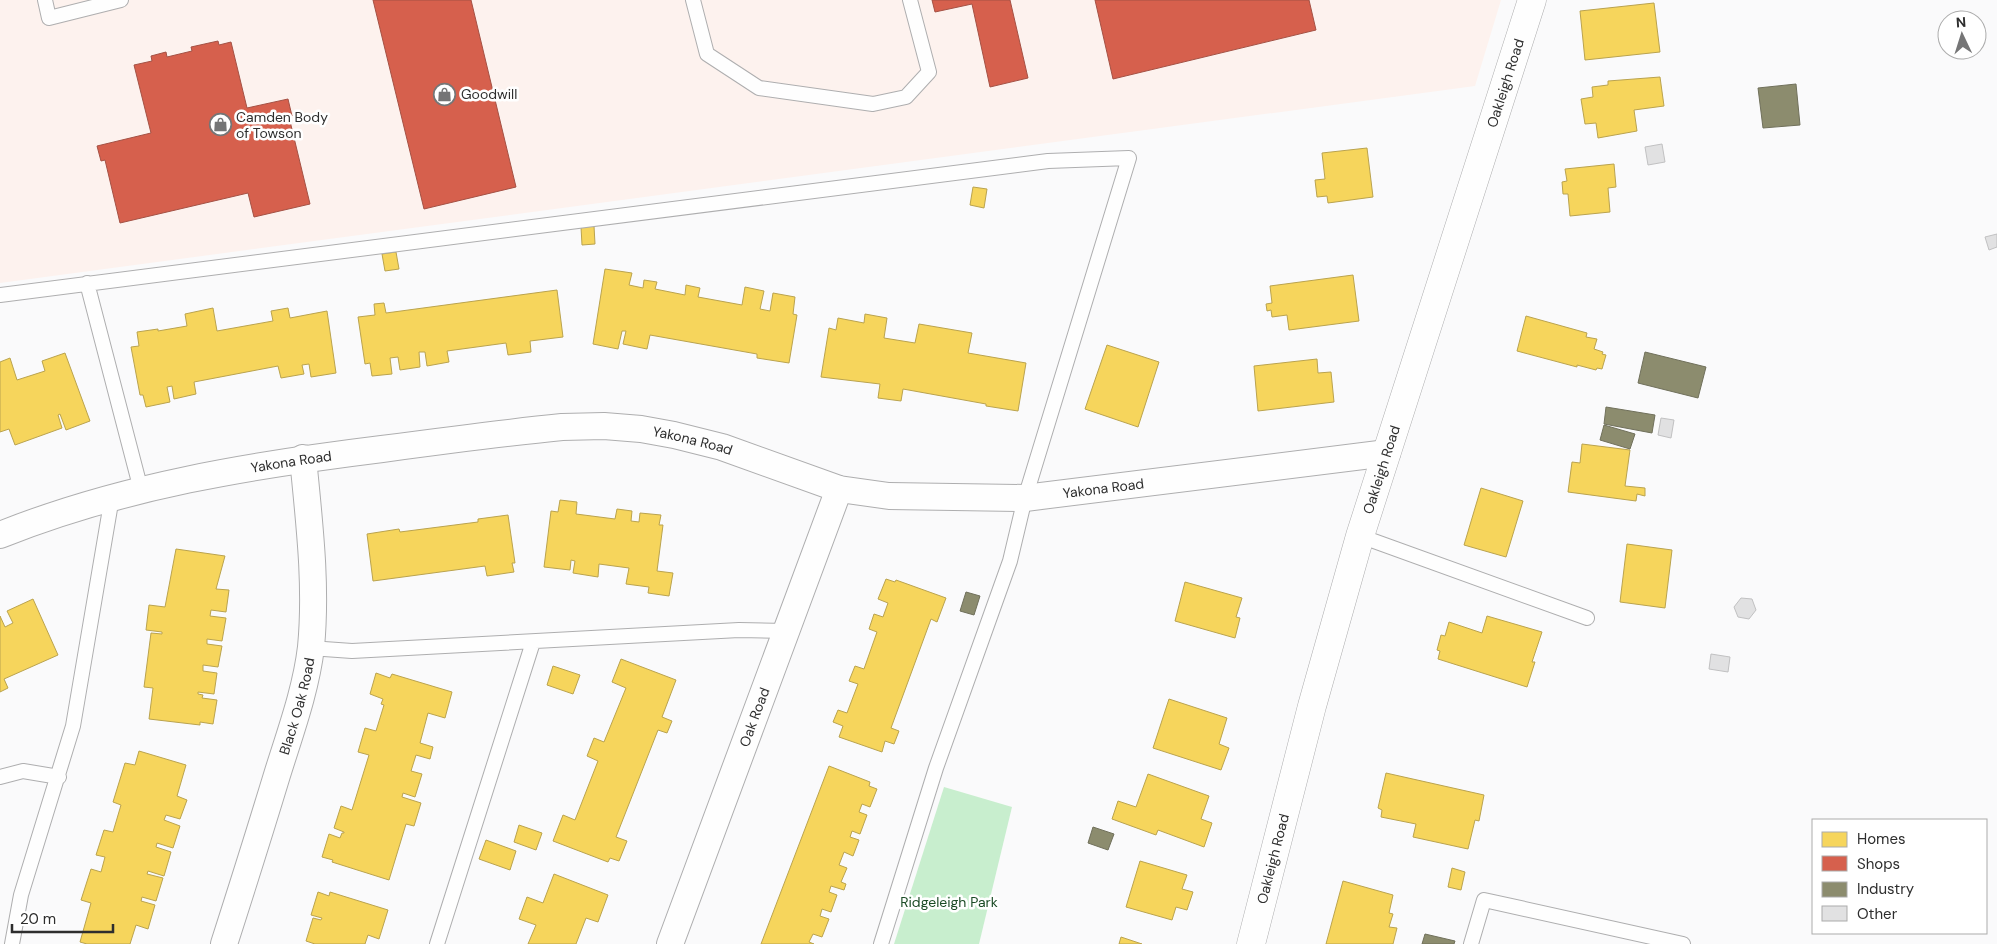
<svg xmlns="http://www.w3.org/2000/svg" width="1997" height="944" viewBox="0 0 1997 944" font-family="'DM Sans',sans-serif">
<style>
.commercial{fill:#fdf2ee}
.green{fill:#c8eece}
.homes{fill:#f6d55c;stroke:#baa34e}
.shops{fill:#d6604d;stroke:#a45144}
.industry{fill:#8c8c6e;stroke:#70705b}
.building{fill:#e1e1e2;stroke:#c1c1c2}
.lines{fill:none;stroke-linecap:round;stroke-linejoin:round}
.lane-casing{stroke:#aeaeaf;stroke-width:16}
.street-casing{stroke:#aeaeaf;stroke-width:28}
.secondary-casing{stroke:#aeaeaf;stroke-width:29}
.lane{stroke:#fefefe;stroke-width:14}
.street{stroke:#fefefe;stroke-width:26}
.secondary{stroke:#fefefe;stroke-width:28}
.labels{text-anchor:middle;stroke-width:5;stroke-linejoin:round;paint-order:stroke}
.street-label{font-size:14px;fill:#2e2e2e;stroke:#fff}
.poi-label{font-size:14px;fill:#2e2e2e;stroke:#fff;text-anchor:start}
.park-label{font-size:14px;fill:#1b4b25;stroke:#fff}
</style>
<rect width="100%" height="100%" fill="#fafafb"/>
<!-- commercial -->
<path class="commercial" d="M0,0H1501L1475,86L0,283Z"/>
<!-- green -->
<path class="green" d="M944,787L1012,807L979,944H894Z"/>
<!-- homes -->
<path class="homes" d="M1654,3L1660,52L1585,60L1580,11Z
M1660,77L1664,106L1634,110L1637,131L1598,138L1596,123L1585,124L1581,99L1593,97L1592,87L1608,85V81Z
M1367,148L1373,197L1328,203L1327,196L1317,197L1315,180L1325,179L1322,153Z
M1614,164L1616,187L1608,188L1610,212L1570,216L1568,194H1563L1562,182L1567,181L1565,169Z
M973,187L987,189L984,208L970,205Z
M594,226L595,244L582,245L581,227Z
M396,252L399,269L385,271L382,254Z
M605,269L632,273L629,285L643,288L644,280L657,282L655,289L685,295L686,285L700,288L698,297L742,305L745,287L764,291L760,309L770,311L773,293L795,297L793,314L797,315L789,363L757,358V354L650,335L647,349L623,344L626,331H622L618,349L593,344Z
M1353,275L1359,321L1289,330L1287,315L1272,317L1271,310L1267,311L1266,304L1272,303L1270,286Z
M557,290L563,337L530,341L531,352L508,355L506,343L447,351L449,362L427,366L425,352H419L420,367L400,370L398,357L390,358L392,374L372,376L370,363L365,364L358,317L375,315L374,304L384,303L386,313Z
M213,308L217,331L273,321L271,311L288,308L290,318L327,311L336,373L311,377L309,364L302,365L304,374L281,378L278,366L194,382L196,394L174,399L172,386L167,387L170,402L146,407L143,395H140L131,347L139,346L137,332L158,329V331L187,326L185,314Z
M865,314L887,318L884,338L915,343L919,324L972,333L968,353L1026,363L1018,411L986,406V404L903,389L901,401L878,398L880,384L821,377L829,328L836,330L838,318L864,323Z
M1526,316L1587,333L1586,337L1597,339L1594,349L1603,352L1602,354L1606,355L1602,369L1597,368L1596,370L1577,365V367L1517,351Z
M1107,345L1159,362L1138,427L1085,409Z
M65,353L90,421L66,430L60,414L58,415L62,428L15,445L9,429L0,432V362L10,358L17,380L45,371L42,361Z
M1317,359L1318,373L1331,372L1334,402L1258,411L1254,366Z
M1582,444L1630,450L1625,486L1645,488V496L1637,494L1636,501L1568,492L1572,462L1580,463Z
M1481,488L1523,501L1506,557L1464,545Z
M560,500L577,502L576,514L615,519L617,509L632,511L631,521L639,522L640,513L661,515L659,525H663L657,571L673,573L669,596L648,593L649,587L626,584L629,568L599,564L598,577L573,573L575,561L571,560L570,570L544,567L551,511L558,512Z
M508,515L515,563H512L514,572L487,576L485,566L373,581L367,534L399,529L400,532L478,522V519Z
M1627,544L1672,550L1665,608L1620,602Z
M176,549L225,556L216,589L229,590L226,612L211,610L210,616L226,618L222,641L207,639V644L222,646L218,667L203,665V671L217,673L214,694L198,692V694L203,695L202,698L217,700L213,724L200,722V725L149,719L153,688L144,687L151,633L162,634V632L146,630L149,605L165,607Z
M886,579L895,582L896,580L946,598L937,622L931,619L891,728L899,731L894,744L885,741L882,752L839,737L843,726L833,722L838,710L847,713L858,684L849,681L855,666L864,669L877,632L869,629L874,614L883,617L888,603L878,599Z
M1185,582L1242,598L1236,617L1240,618L1235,638L1175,621Z
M33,599L58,655L4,679L8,688L0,692V616L5,627L13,623L7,611Z
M1487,616L1542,632L1532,662H1535L1527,687L1438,659L1440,651L1437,650L1441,635L1445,636L1449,622L1482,633Z
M621,659L676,680L662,717L672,721L667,733L658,730L616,837L627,841L619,861L610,858L608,862L553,841L563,815L575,820L598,761L587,756L594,738L604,742L626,688L612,682Z
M553,666L580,675L573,694L547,685Z
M376,673L390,678L392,674L452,692L445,718L428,713L420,743L433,747L430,759L416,755L411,771L422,774L415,797L403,793L402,797L421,803L414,826L406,824L389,880L332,862L333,860L322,857L329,834L340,838L342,833H344V832L334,828L341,806L352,810L369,755L358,752L365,728L376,731L384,705L381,704L383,699L370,694Z
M1169,699L1227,718L1219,744L1229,748L1221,770L1153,748Z
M139,751L186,765L177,796L187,800L180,819L166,815L164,820L180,826L173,848L157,843L156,847L171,852L164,876L148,871L147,874L163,878L156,901L142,897L141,901L155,905L148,929L136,925L130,944H87L80,942L91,903L81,900L91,869L101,872L105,857L96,855L104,830L113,832L121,805L113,802L125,763L135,765Z
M829,766L870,782L869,786L877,789L870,807L862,804L859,812L867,815L860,834L852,831L850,837L859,840L853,856L844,852L839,865L847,868L841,882L846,884L844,890L831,886L829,892L837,895L831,912L822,909L820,916L829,919L822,937L813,934L809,942L814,944H761Z
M1386,773L1484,795L1479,821L1475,820L1468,849L1413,837L1416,824L1381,817L1382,810L1378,808Z
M1148,774L1209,796L1201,819L1212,823L1204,847L1158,830L1156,835L1112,819L1118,801L1136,807Z
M519,825L542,833L536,850L514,842Z
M486,840L516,851L510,870L479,859Z
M1140,861L1187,875L1182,889L1193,892L1187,910L1176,907L1172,920L1126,907Z
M1452,868L1465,872L1461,890L1448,887Z
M554,874L608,895L598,922L586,918L576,944H528L536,925L519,919L527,897L543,903Z
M1343,881L1393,895L1389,913L1393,914L1389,927L1397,928L1393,944H1326Z
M318,892L329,896L330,892L388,910L379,939L368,935L365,944H315L306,941L313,918L321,920L322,918L311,915Z
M1121,937L1142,944H1119Z"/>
<!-- shops -->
<path class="shops" d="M373,0H471L516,187L424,209Z
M932,0H1010L1028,78L990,87L972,4L935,12Z
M1095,0H1309L1316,30L1113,79Z
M218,41L219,45L231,42L247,108L288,99L292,116L289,117L310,204L254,217L248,193L120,223L105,160L101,161L97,146L151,133L134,65L152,61L151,56L166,52L167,57L192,51L191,47Z"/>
<!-- industry -->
<path class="industry" d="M1796,84L1800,125L1763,128L1758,88Z
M1645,352L1706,367L1698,398L1638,383Z
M1606,407L1655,415L1652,433L1604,424Z
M1604,425L1635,434L1630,449L1600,440Z
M966,592L980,596L974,615L960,611Z
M1093,827L1114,834L1108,850L1088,843Z
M1425,934L1455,941L1454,944H1422Z"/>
<!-- building -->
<path class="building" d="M1662,144L1665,162L1648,165L1645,147Z
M1997,234V247L1989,250L1985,237Z
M1661,418L1674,420L1671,438L1658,435Z
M1741,598L1752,599L1756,610L1749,619L1738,617L1734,607Z
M1711,654L1730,657L1728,672L1709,669Z"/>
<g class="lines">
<defs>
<path id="lane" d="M45,0L49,18L121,0
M693,0L707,54L759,88L873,104L906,97L929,72L910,0
M87,283L141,490
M0,295L1048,161L1129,158L1025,498L1010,561L936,768L881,944
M1360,536L1587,618
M310,648L352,651L739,630L786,631
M0,777L23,771L59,777
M12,944L21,895L73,726L112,497
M437,944L533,642
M1471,944L1484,900L1683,944"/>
<g id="street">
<path id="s1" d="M0,535C122,486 252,465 382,449C442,441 502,433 562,427L604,426L641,429L674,435L722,447L839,489L889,496L1025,498L1387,453"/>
<path id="s2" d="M224,944C242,888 260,831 277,775C290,733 306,690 311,647C317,584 309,521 303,458"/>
<path id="s3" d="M670,944L839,489"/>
</g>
<g id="secondary">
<path id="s4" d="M1251,944L1312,706L1360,536L1532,0"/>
</g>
</defs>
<!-- lane casing -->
<use href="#lane" class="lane-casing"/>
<!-- street casing -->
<use href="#street" class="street-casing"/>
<!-- secondary casing -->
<use href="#secondary" class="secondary-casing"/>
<!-- lane -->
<use href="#lane" class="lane"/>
<!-- street -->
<use href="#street" class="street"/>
<!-- secondary -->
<use href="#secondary" class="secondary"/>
</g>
<!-- icons -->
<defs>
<symbol id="shop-ring" viewBox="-11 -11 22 22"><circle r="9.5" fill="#fff" stroke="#757576" stroke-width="1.5"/><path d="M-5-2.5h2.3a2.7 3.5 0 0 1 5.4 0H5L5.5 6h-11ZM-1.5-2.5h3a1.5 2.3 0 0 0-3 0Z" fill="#757576"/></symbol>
</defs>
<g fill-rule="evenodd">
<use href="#shop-ring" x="432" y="82" width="25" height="25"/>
<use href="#shop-ring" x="208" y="112" width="25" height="25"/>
</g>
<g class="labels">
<!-- street labels -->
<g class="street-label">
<text dy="5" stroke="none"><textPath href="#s4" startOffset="898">Oakleigh Road</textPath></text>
<text dy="5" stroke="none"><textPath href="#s1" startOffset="706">Yakona Road</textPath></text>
<text dy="5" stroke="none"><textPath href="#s1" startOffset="301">Yakona Road</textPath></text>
<text dy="5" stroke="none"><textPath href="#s4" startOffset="492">Oakleigh Road</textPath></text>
<text dy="5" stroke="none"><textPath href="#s1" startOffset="1126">Yakona Road</textPath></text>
<text dy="5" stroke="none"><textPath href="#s2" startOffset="249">Black Oak Road</textPath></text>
<text dy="5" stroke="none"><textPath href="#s3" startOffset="242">Oak Road</textPath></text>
<text dy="5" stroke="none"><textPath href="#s4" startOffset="88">Oakleigh Road</textPath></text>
</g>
<!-- poi labels -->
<g class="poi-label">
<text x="461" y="99">Goodwill</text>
<text x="236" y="122">Camden Body<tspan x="236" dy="16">of Towson</tspan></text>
</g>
<!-- park labels -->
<g class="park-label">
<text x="949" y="907">Ridgeleigh Park</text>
</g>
</g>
<!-- legend -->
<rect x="1812" y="819" width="175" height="115" fill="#ffffff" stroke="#ababab"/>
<rect x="1822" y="832" width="25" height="15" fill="#f6d55c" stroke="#ababab"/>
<text x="1857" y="844" font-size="15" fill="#2e2e2e">Homes</text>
<rect x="1822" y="856" width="25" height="15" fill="#d6604d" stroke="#ababab"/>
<text x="1857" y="869" font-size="15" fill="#2e2e2e">Shops</text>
<rect x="1822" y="882" width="25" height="15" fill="#8c8c6e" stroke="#ababab"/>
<text x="1857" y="894" font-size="15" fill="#2e2e2e">Industry</text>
<rect x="1822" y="906" width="25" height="15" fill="#e1e1e2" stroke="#ababab"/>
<text x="1857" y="919" font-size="15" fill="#2e2e2e">Other</text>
<!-- north arrow -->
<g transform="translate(1962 35) rotate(356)"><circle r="24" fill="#ffffff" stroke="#ababab"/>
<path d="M0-4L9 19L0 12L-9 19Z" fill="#757576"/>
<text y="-8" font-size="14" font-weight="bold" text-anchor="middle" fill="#2e2e2e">N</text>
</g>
<!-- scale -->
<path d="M12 924v8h101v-8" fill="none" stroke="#2e2e2e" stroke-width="2.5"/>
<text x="20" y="924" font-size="15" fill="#2e2e2e" stroke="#ffffff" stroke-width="4" paint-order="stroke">20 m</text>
</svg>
